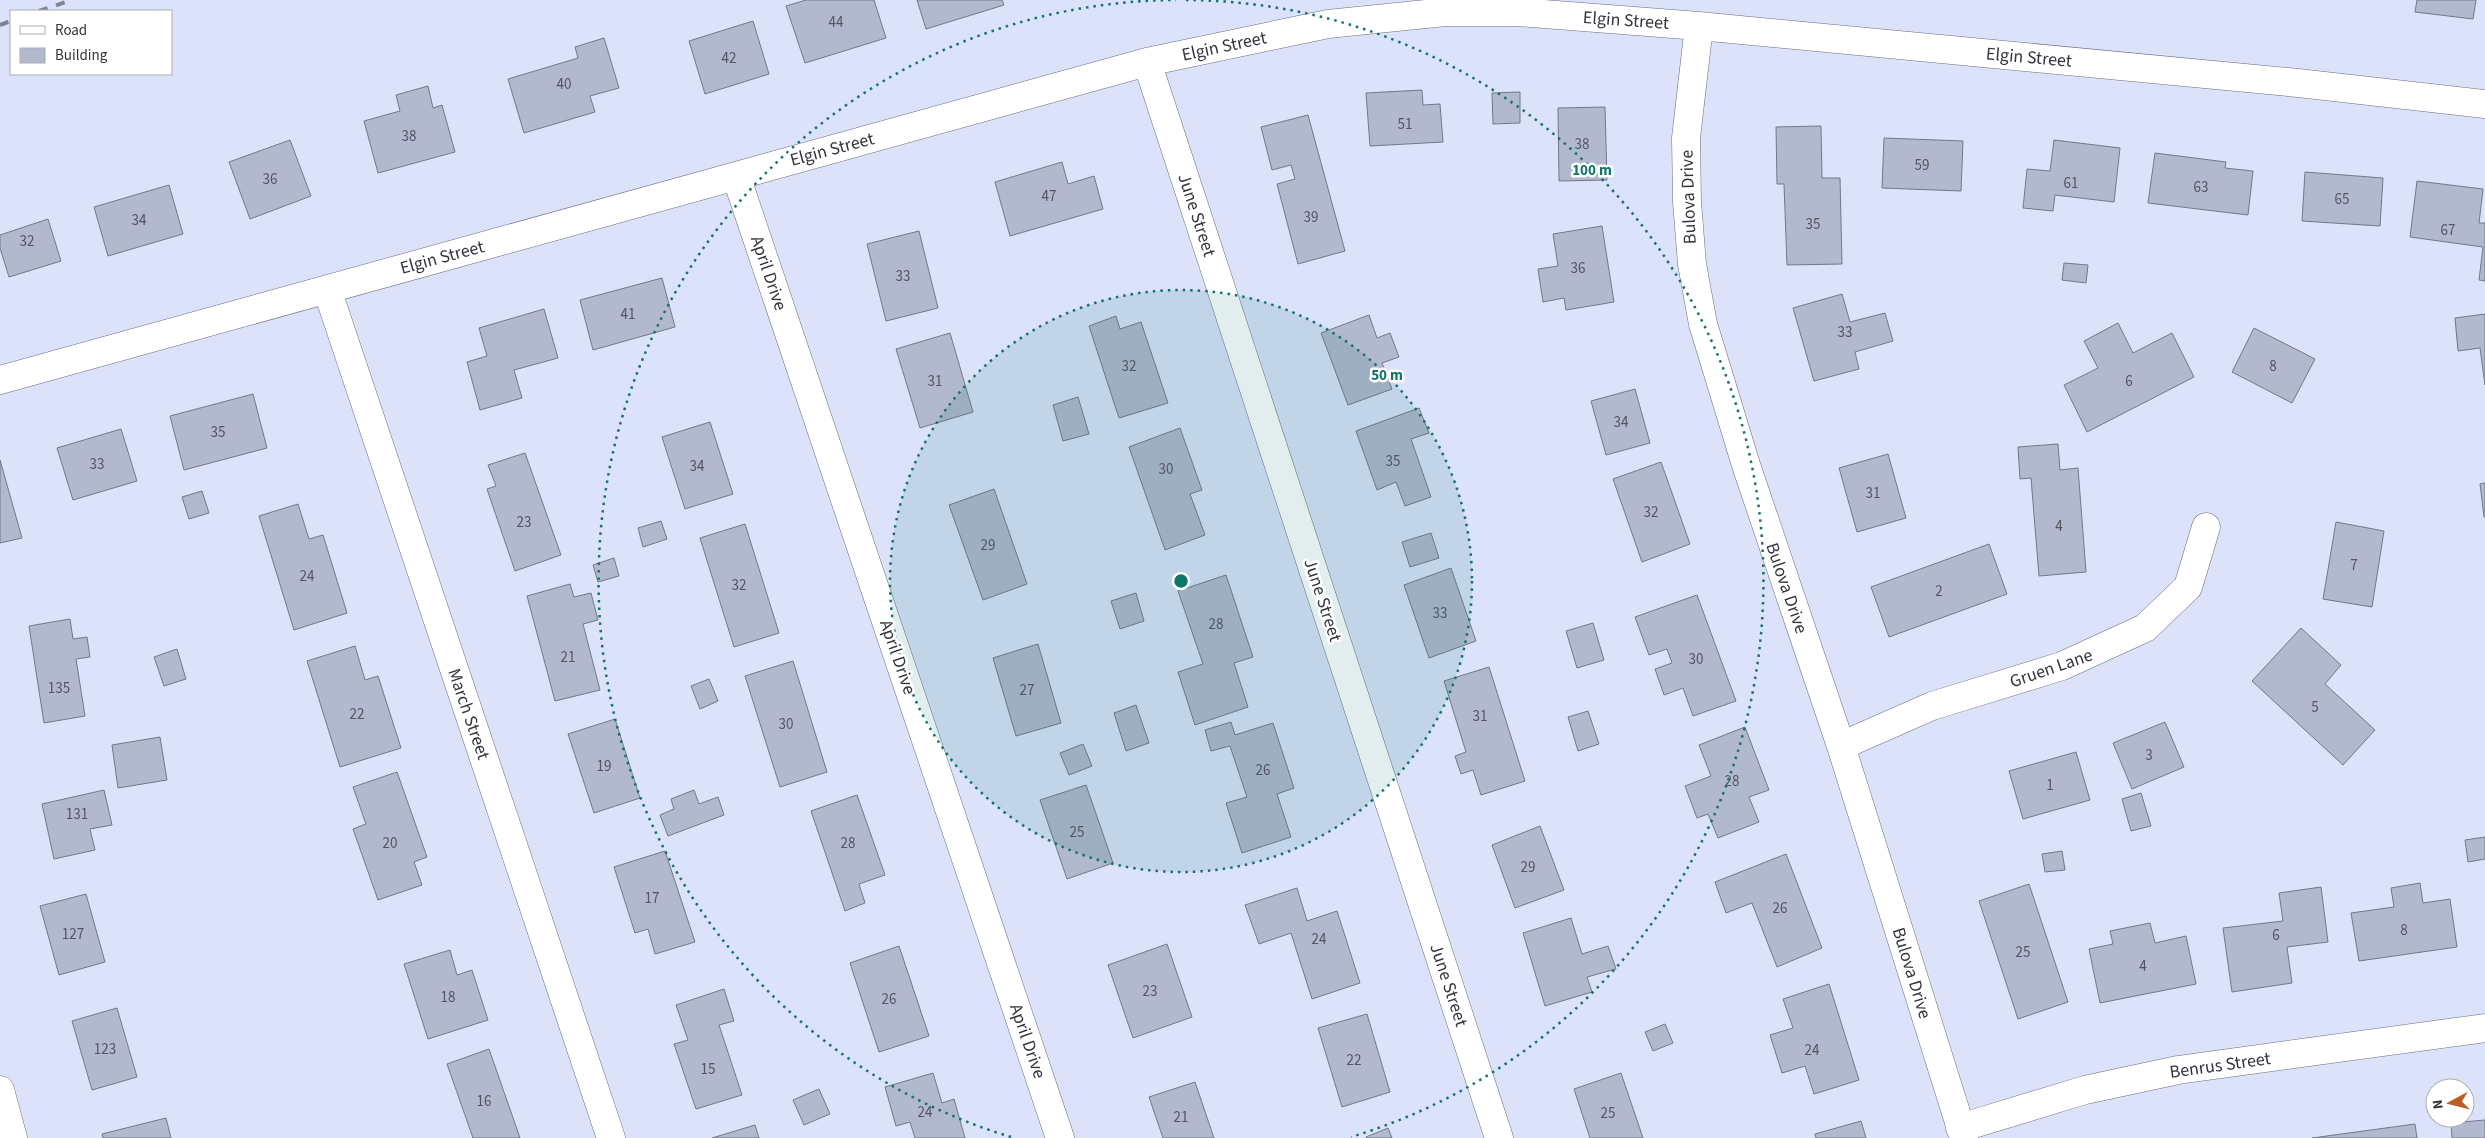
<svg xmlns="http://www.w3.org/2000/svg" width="2485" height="1138" viewBox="0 0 2485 1138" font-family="'Source Sans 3',sans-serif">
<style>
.building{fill:#b2b8ce;stroke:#72788c}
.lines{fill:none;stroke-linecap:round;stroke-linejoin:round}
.minor-casing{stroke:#686e81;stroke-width:29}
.minor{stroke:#fff;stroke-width:28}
.rail{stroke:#7e8391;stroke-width:4;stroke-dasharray:9 9;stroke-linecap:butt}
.ring{fill:none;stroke:#0f766e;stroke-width:2.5;stroke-dasharray:2.5 5}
.labels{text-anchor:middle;stroke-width:5;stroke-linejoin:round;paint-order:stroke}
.number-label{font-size:15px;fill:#525661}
.street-label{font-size:18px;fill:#32353d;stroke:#fff}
.centre{fill:#0f766e;stroke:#fff;stroke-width:2.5}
.ring-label{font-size:15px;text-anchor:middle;font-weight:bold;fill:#0f766e;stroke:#fff;stroke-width:5;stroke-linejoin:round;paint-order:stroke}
</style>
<rect width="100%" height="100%" fill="#dbe2f9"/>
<!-- building -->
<path class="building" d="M806,0H874L886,38L805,63L786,6Z
M917,0H1002L1004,5L926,29Z
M2417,0H2476L2473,19L2415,12Z
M753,21L769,74L705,94L689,41Z
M604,38L619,88L590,96L595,112L524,133L508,79L578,58L575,47Z
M428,86L433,108L442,105L455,152L378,173L364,121L400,111L396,95Z
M1422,90L1423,105L1440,104L1443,142L1370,146L1366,93Z
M1520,92V123L1493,124L1492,93Z
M1605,107L1607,180L1559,181L1558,108Z
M1308,115L1345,251L1298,264L1277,184L1295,179L1291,165L1272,170L1261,127Z
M1821,126L1822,178H1840L1842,264L1787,265L1784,184H1777L1776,127Z
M1884,138L1963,141L1961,191L1882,188Z
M290,140L311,196L250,219L229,162Z
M2054,140L2120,148L2114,202L2055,195L2053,211L2023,208L2027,169L2050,171Z
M2155,153L2226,162L2225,168L2253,171L2248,215L2148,203Z
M1062,162L1068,184L1094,176L1103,209L1010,236L995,182Z
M2305,172L2383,178L2380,226L2302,221Z
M2417,181L2483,189L2479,223H2485V281L2479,280L2483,247L2410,237Z
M169,185L183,234L108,256L94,207Z
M48,219L61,261L9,277L0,248V235Z
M1602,226L1614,302L1566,310L1564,298L1543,302L1538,269L1558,266L1553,234Z
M919,231L938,308L886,321L867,244Z
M2064,263L2088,265L2086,283L2062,280Z
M662,278L675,327L593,350L580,300Z
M1842,294L1850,322L1885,313L1893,341L1855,352L1859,369L1814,381L1793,308Z
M544,309L558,358L514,370L522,398L480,410L467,362L487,356L479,328Z
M2485,314V385L2480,348L2458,351L2455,318Z
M1369,315L1377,338L1390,333L1399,357L1382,363L1392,389L1348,405L1321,333Z
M1116,316L1120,329L1141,322L1168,403L1119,418L1089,326Z
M2118,323L2133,353L2172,333L2194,377L2087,432L2064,385L2098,368L2084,341Z
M2254,328L2315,359L2292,403L2232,372Z
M950,333L973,412L920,428L896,349Z
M1635,389L1650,443L1606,455L1591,401Z
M253,394L267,448L184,470L170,416Z
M1078,397L1089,434L1063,441L1053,405Z
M1419,408L1429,433L1411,439L1431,497L1405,506L1396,482L1377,490L1356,431Z
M710,422L733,494L685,509L662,437Z
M1180,428L1202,490L1190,494L1205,535L1165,550L1129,447Z
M121,429L137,481L73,500L57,448Z
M2058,444L2060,470L2078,468L2086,572L2039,576L2031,478L2020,479L2018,447Z
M525,453L561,555L515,571L487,489L496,486L488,465Z
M1888,454L1906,518L1857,532L1839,468Z
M0,460L22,538L0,543Z
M1661,462L1690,544L1642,562L1613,479Z
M2485,483V517H2484L2480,484Z
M994,489L1027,584L983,600L949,505Z
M202,491L209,513L189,519L182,497Z
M298,504L309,539L323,535L347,613L294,630L259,516Z
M661,521L667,539L643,547L638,528Z
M2336,522L2384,531L2372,607L2323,599Z
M745,524L779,633L734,647L700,538Z
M1431,533L1439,558L1410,567L1402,542Z
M1989,544L2007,594L1889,637L1871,587Z
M614,558L619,576L598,582L593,565Z
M1451,568L1476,641L1429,658L1404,585Z
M1226,575L1253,657L1234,663L1248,707L1195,725L1178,672L1203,664L1178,591Z
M570,584L574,597L591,593L598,620L583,624L600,690L555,701L527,596Z
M1136,593L1144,621L1120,629L1111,601Z
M1697,595L1736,701L1693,716L1683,688L1664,695L1655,669L1672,663L1667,649L1649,655L1635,617Z
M70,619L73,639L87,637L90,657L76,659L85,716L44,723L29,626Z
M1593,623L1604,660L1577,668L1566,631Z
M2301,628L2341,665L2325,684L2375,730L2343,765L2252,681Z
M1038,644L1061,723L1016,736L993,658Z
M355,646L365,680L378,676L401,748L340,767L307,661Z
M177,649L186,679L164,686L154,657Z
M793,661L827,772L780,787L745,676Z
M1489,667L1525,781L1481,795L1473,770L1461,774L1455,756L1466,752L1444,681Z
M709,679L718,701L700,709L691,686Z
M1136,705L1149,743L1126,751L1114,713Z
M1588,711L1599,744L1578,751L1568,717Z
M615,719L640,798L594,813L568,734Z
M1231,722L1235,735L1273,723L1294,788L1277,794L1291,837L1242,853L1226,803L1247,797L1230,746L1211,751L1205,730Z
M2165,722L2184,767L2132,789L2113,743Z
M1745,727L1769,790L1749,797L1759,822L1718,838L1708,814L1697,818L1685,786L1711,776L1699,745Z
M160,737L167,780L118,788L112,745Z
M1083,744L1092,766L1069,775L1060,753Z
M2076,752L2090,800L2023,819L2009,771Z
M397,772L427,857L414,862L422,885L378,900L353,829L366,824L353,787Z
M1086,785L1113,863L1067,879L1040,800Z
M104,790L112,825L90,829L95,850L54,859L42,804Z
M694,790L699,804L718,797L724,815L668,836L660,815L674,809L671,799Z
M2141,793L2151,826L2131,831L2122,799Z
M857,795L885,875L859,884L865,903L845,911L811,811Z
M1540,826L1564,890L1515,908L1492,845Z
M2485,837V859L2468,862L2465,840Z
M665,851L695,942L655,954L648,929L635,933L614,867Z
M2062,851L2065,870L2045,872L2042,854Z
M1786,854L1822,948L1777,967L1752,903L1726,913L1715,882Z
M2420,883L2423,903L2450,899L2457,947L2359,961L2351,913L2394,907L2391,888Z
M2029,884L2068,1002L2018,1019L1979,901Z
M2321,887L2328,942L2287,947L2292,983L2232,992L2223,928L2283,921L2279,893Z
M1297,888L1307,921L1337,911L1360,983L1312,999L1291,933L1259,944L1245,905Z
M86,894L105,962L59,975L40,906Z
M1571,918L1582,954L1608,946L1616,969L1587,977L1592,992L1545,1006L1523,933Z
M2150,923L2155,943L2186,936L2196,984L2100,1003L2089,949L2113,944L2110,931Z
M1167,944L1192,1017L1133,1038L1108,965Z
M899,946L929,1036L879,1052L850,963Z
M450,950L457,975L472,970L488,1020L428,1039L404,964Z
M1829,984L1859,1080L1814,1094L1805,1066L1782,1073L1770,1035L1793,1028L1783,999Z
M724,989L734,1021L719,1025L742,1095L696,1109L674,1044L688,1040L676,1005Z
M117,1008L137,1077L92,1090L72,1021Z
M1367,1014L1390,1092L1342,1107L1318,1028Z
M1665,1024L1673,1043L1653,1051L1645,1032Z
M489,1049L520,1138H473L447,1064Z
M933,1073L942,1103L954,1099L965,1138H915L910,1122L896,1126L885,1087Z
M1621,1073L1643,1138H1590L1574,1089Z
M1195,1082L1214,1138H1163L1149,1097Z
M819,1089L830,1114L804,1125L793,1100Z
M166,1118L171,1138H103L102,1134Z
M2485,1120V1138H2452L2451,1123Z
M1861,1121L1866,1138H1816L1815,1134Z
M2415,1124L2417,1138H2312Z
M755,1125L759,1138H712Z
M1388,1128L1392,1138H1367L1366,1137Z"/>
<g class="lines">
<defs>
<path id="minor" d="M1699,26L1686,138L1687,202L1692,264L1703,324L1746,465L1841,746L1964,1138
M1147,62L1499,1138
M736,176L1060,1138
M327,289L611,1138
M0,380L1147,62L1328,24L1445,12H1518L1699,26L2298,83L2485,104
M1841,746L1932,706L2062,666L2145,628L2188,587L2206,527
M0,1090L13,1138
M1960,1128L2085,1090L2178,1070L2485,1028"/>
</defs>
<!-- minor casing -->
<use href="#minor" class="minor-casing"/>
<!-- minor -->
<use href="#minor" class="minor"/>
<!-- rail -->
<path class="rail" d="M39,11L72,0
M0,25L11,21"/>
</g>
<!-- distance rings -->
<circle cx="1181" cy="581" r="291" fill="#0f766e" fill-opacity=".12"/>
<g class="ring">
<circle cx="1181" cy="581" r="291"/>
<path d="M1011 1137A581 581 0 0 1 1176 0M1186 0A581 581 0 0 1 1351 1137"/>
</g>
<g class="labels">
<!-- number labels -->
<g class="number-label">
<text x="836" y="27">44</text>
<text x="729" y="63">42</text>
<text x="564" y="89">40</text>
<text x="1405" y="129">51</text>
<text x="409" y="141">38</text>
<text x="1582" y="149">38</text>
<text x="1922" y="170">59</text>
<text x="270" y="184">36</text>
<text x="2071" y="188">61</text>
<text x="2201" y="192">63</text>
<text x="1049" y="201">47</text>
<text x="2342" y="204">65</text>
<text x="1311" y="222">39</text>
<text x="139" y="225">34</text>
<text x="1813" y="229">35</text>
<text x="2448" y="235">67</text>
<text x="27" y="246">32</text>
<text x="1578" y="273">36</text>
<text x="903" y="281">33</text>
<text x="628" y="319">41</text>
<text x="1845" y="337">33</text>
<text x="1129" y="371">32</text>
<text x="2273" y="371">8</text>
<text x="935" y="386">31</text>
<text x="2129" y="386">6</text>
<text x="1621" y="427">34</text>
<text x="218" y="437">35</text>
<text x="1393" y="466">35</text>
<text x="97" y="469">33</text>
<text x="697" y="471">34</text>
<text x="1166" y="474">30</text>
<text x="1873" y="498">31</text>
<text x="1651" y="517">32</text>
<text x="524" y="527">23</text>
<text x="2059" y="531">4</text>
<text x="988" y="550">29</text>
<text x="2354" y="570">7</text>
<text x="307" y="581">24</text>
<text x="739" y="590">32</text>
<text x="1939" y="596">2</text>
<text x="1440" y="618">33</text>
<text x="1216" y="629">28</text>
<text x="568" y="662">21</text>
<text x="1696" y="664">30</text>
<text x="59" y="693">135</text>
<text x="1027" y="695">27</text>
<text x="2315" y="712">5</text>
<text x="357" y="719">22</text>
<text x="1480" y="721">31</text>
<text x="786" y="729">30</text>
<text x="2149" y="760">3</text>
<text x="604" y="771">19</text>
<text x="1263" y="775">26</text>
<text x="1732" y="786">28</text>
<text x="2050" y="790">1</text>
<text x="77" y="819">131</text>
<text x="1077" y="837">25</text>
<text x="390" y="848">20</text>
<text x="848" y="848">28</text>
<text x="1528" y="872">29</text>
<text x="652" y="903">17</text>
<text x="1780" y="913">26</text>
<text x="2404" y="935">8</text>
<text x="73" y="939">127</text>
<text x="2276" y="940">6</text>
<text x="1319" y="944">24</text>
<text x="2023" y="957">25</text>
<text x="2143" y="971">4</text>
<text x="1150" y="996">23</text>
<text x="448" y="1002">18</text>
<text x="889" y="1004">26</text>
<text x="105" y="1054">123</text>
<text x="1812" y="1055">24</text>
<text x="1354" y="1065">22</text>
<text x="708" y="1074">15</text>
<text x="484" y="1106">16</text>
<text x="925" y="1117">24</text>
<text x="1608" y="1118">25</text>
<text x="1181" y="1122">21</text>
</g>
<!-- street labels -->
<g class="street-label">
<text transform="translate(1626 20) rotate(4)" y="6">Elgin Street</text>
<text transform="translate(1224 46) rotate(-12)" y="6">Elgin Street</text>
<text transform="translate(2029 57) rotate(5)" y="6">Elgin Street</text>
<text transform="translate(832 149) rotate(-15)" y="6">Elgin Street</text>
<text transform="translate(1688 197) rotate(-92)" y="6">Bulova Drive</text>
<text transform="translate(1197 215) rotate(72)" y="6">June Street</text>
<text transform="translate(442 257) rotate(-15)" y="6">Elgin Street</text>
<text transform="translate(769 273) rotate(71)" y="6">April Drive</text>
<text transform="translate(1787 588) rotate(71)" y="6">Bulova Drive</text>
<text transform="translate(1323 600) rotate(72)" y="6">June Street</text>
<text transform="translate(898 657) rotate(71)" y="6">April Drive</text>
<text transform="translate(2051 668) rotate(-19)" y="6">Gruen Lane</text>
<text transform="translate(469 714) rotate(71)" y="6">March Street</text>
<text transform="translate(1912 973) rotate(73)" y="6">Bulova Drive</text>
<text transform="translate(1449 985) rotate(72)" y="6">June Street</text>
<text transform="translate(1028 1041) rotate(71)" y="6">April Drive</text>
<text transform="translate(2220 1065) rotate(-8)" y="6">Benrus Street</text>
</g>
</g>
<circle cx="1181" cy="581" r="8" class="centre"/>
<g class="ring-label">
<text x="1592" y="175">100 m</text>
<text x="1387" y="380">50 m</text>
</g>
<!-- legend -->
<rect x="10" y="10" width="162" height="65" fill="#ffffff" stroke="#adaeb1"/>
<rect x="20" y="26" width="25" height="8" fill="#ffffff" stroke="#adaeb1"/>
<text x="55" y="35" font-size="15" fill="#32353d">Road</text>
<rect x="20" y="48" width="25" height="15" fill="#b2b8ce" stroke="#adaeb1"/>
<text x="55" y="60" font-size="15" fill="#32353d">Building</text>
<!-- north arrow -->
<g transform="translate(2450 1103) rotate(263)"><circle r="24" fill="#ffffff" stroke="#adaeb1"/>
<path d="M0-4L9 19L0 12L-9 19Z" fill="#bf5b25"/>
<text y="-8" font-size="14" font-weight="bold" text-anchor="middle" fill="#32353d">N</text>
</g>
</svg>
